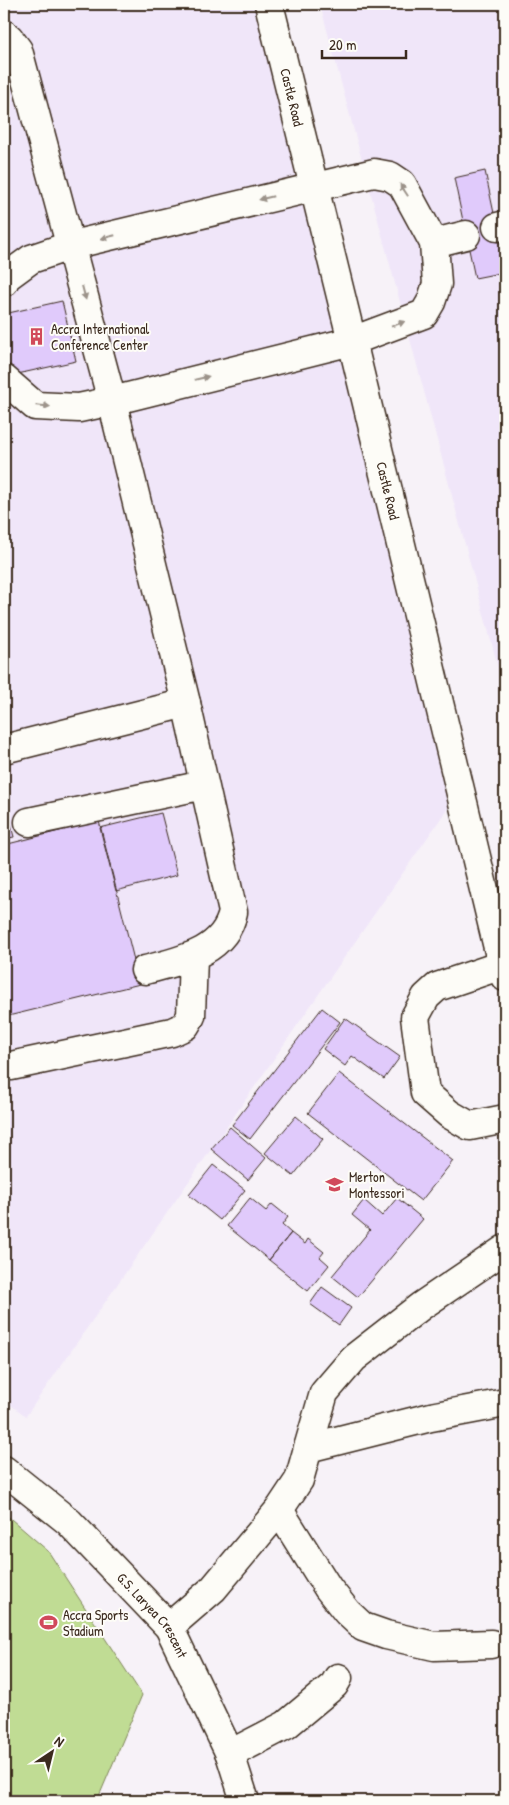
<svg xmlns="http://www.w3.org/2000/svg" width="509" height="1805" viewBox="0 0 509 1805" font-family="'Patrick Hand',sans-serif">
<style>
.built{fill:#f0e6f9}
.green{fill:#c0dc94;stroke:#7e8359}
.building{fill:#e0cafb;stroke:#3b2a1e}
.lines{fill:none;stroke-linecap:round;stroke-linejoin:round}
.minor-casing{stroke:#3b2a1e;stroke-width:31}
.major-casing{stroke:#3b2a1e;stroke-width:31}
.minor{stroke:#fdfcf7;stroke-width:28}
.major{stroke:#fdfcf7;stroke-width:28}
.oneway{fill:#9c938a}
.labels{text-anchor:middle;stroke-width:4;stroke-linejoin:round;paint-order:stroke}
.street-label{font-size:14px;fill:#3b2a1e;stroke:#fdfcf7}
.poi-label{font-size:14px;fill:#3b2a1e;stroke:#fdfcf7;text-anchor:start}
</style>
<rect width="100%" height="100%" fill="#f7f2f8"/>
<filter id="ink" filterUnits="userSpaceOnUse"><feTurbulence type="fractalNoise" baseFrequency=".02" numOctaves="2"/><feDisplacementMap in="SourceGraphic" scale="10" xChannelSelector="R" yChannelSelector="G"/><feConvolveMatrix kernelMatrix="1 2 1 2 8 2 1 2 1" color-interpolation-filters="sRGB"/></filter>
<g filter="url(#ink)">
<!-- built -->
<path class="built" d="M4,4H253L457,795L26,1416L4,1400Z
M320,4H505V693Z"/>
<!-- green -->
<path class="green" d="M4,1513L48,1551L142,1695L97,1801H4Z"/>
<!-- building -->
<path class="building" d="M485,171L505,265V272L475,278L454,178Z
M62,301L76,361L4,377V314Z
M4,799L14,837L4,839Z
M161,813L177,875L116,891L100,828Z
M99,821L140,984L4,1017V845Z
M322,1008L340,1022L250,1139L232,1125Z
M345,1018L400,1057L384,1079L352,1056L345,1066L323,1049Z
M339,1073L453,1161L421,1201L308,1113Z
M296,1116L323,1139L293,1176L265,1153Z
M230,1127L266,1158L248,1180L211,1149Z
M213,1165L245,1190L220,1220L189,1195Z
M250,1198L266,1211L272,1204L288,1217L282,1225L291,1233L269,1260L227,1226Z
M397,1198L423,1219L358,1297L332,1276L370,1230L352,1215L364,1200L382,1216Z
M291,1233L305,1244L308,1239L324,1252L320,1257L329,1265L308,1291L269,1260Z
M322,1287L351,1308L339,1325L310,1304Z"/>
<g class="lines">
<defs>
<g id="minor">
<path d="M4,34L9,38L18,50L112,401L186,703L233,912C225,953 179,961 145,970"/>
<path d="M497,227L505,225"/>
<path d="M434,243L466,235"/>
<path d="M4,282L5,278L31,259L72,245L374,173L390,176L402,184L434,243L437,284L431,302L424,314L352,341L112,401L79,408L35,406L4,379"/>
<path d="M4,749L186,703"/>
<path d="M29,822L204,785"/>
<path d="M502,965L437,987L426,997L415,1017L425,1093L449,1114L470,1126L505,1119"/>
<path d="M11,1066L172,1032L185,1026L191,1016L193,956"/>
<path d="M308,1448L324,1393L354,1358L421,1306L505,1249"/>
<path id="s1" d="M4,1470L69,1522L169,1627L230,1754L245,1801"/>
<path d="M279,1510L328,1588L347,1612L363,1627L386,1635L434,1646L491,1644"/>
<path d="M169,1627L213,1589L279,1510L299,1480L308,1448L431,1417L505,1403"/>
<path d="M230,1754L286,1725L334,1685L338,1678"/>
</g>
<g id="major">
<path id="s2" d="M269,4L352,341L505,977"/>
</g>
</defs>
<!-- minor casing -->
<use href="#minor" class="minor-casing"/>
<!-- major casing -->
<use href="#major" class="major-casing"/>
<!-- minor -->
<use href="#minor" class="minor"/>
<!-- major -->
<use href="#major" class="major"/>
</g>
<!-- one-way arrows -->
<defs><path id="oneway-solid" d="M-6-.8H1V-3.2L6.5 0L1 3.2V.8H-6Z" transform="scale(1.25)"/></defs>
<g class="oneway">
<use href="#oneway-solid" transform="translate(404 190) rotate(-123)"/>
<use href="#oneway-solid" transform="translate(266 198) rotate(166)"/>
<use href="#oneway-solid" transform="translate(108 237) rotate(166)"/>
<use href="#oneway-solid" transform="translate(84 293) rotate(75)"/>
<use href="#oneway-solid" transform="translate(398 324) rotate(-21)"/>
<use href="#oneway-solid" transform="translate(202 378) rotate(-14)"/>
<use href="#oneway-solid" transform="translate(43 406) rotate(5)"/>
</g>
</g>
<!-- icons -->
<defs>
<symbol id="building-bare" viewBox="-9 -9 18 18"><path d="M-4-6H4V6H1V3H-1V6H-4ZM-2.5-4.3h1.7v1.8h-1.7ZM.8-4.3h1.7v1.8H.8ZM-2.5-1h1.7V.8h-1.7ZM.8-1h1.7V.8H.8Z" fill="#d1495b" stroke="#fdfcf7" stroke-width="2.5" paint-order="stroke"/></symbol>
<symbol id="school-bare" viewBox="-9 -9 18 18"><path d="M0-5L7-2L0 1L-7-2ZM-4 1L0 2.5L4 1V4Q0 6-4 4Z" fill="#d1495b" stroke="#fdfcf7" stroke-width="2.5" paint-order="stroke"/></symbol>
<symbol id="stadium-bare" viewBox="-9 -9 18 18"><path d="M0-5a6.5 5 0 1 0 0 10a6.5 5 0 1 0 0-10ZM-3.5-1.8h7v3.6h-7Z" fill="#d1495b" stroke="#fdfcf7" stroke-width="2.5" paint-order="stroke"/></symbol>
</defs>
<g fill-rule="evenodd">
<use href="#building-bare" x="24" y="324" width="25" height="25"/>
<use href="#school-bare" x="322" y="1172" width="25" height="25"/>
<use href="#stadium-bare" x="36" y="1610" width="25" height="25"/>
</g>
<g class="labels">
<!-- street labels -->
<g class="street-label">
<text dy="5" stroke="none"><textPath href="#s2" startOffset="96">Castle Road</textPath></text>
<text dy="5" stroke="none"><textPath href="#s2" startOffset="501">Castle Road</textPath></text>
<text dy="5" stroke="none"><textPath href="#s1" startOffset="209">G.S. Laryea Crescent</textPath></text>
</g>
<!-- poi labels -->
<g class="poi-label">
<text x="51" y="334">Accra International<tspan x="51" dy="16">Conference Center</tspan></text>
<text x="349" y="1182">Merton<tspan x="349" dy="16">Montessori</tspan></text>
<text x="63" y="1620">Accra Sports<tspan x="63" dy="16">Stadium</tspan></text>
</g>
</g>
<!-- margin -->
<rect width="509" height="1805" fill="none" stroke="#fdfcf7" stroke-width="20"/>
<rect x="10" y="10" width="489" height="1785" fill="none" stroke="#3b2a1e" stroke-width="2" filter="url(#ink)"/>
<!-- north arrow -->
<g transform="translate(52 1752) rotate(35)" stroke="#fdfcf7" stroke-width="4" paint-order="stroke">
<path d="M0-4L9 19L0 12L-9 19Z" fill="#3b2a1e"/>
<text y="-8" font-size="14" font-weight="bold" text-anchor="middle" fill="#3b2a1e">N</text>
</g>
<!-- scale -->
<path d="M322 50v8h84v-8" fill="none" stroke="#3b2a1e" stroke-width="2.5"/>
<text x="329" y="50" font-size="15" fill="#3b2a1e" stroke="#fdfcf7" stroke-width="4" paint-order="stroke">20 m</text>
</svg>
